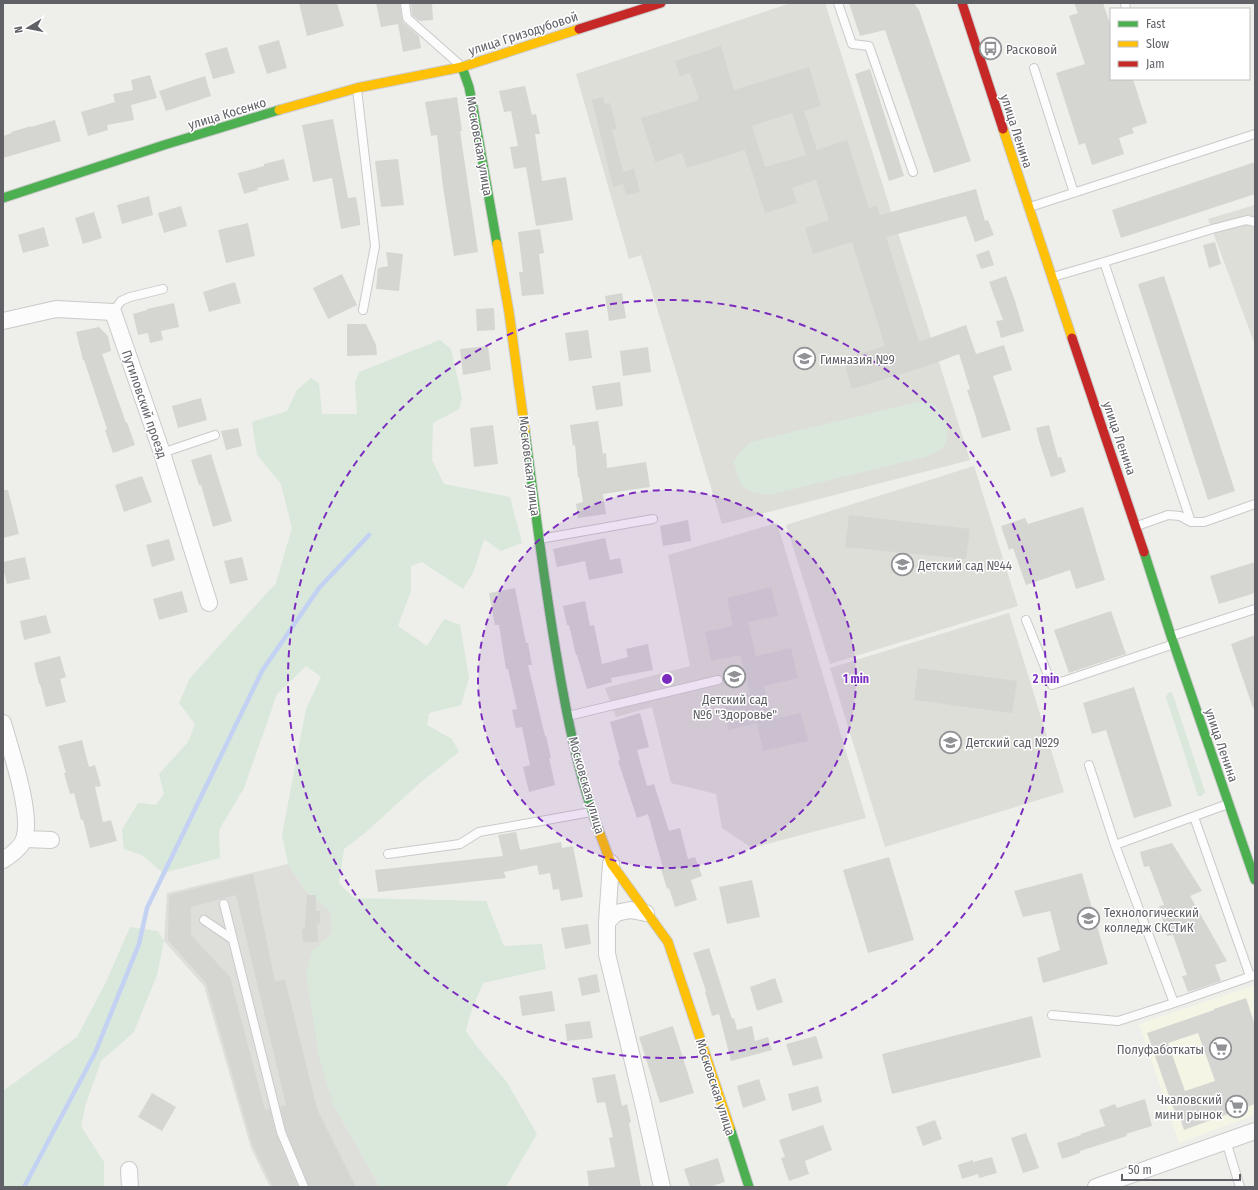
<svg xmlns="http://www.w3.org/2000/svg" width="1258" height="1190" viewBox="0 0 1258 1190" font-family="'Fira Sans Condensed',sans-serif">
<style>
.commercial{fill:#f5f5e6}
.industrial{fill:#dededa}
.education{fill:#deded8}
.green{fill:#d9e8db}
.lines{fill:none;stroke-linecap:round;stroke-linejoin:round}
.stream{stroke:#c3d1f3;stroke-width:4.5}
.building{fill:#d5d5d2;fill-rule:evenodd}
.lane-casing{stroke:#cacaca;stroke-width:10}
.street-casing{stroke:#cacaca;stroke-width:18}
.fast-casing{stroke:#cbcbcc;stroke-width:11}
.slow-casing{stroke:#cbcbcc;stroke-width:11}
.jam-casing{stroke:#cbcbcc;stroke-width:11}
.lane{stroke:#fcfcfc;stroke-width:8}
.street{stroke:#fcfcfc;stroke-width:16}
.fast{stroke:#4caf50;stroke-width:9}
.slow{stroke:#ffc107;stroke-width:9}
.jam{stroke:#c62828;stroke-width:9}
.ring{fill:none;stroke:#7b2cbf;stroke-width:2;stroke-dasharray:7 5}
.labels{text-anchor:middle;stroke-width:3;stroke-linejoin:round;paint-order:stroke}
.street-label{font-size:13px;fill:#5f6167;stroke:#fff}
.poi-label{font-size:13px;fill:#5f6167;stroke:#fff;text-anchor:start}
.centre{fill:#7b2cbf;stroke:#fff;stroke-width:2}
.ring-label{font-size:12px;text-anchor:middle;font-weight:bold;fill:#7b2cbf;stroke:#fff;stroke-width:3;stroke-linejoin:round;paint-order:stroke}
</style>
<rect width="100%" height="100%" fill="#eeeeea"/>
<!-- commercial -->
<path class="commercial" d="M1255,985V1115L1179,1143L1139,1024Z"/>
<!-- industrial -->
<path class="industrial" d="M288,864L306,891L331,912L332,933L312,952L333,1104L380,1187H270L251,1148L204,986L164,941L167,893Z"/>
<!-- education -->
<path class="education" d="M791,3H825L970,460L722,524L641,255L629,259L576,74Z
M1255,205V345L1208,219Z
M974,466L1018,606L830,664L786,525Z
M777,523L866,818L752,848L722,828L716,794L671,783L652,707L616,717L605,688L690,666L668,555Z
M1009,613L1064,792L885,847L830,668Z"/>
<!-- green -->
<path class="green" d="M440,340L451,349L462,398L459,409L433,423L432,460L444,484L510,497L522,543L501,551L484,539L474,571L463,589L422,562L411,566V591L398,626L427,646L444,619L460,625L469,678L461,705L429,713L427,725L452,739L459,752L421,782L366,832L344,849L339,883L354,898L486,901L504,946L542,944L546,969L483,983L471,1012L466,1031L478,1048L506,1081L537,1134L506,1187H380L333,1104L319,1058L306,973L312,952L332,933L331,912L306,891L288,864L282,835L306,709L321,677L306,666L277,694L244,788L219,830L220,858L163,873L142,855L124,849L122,830L138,803L156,805L164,794L159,774L188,742L195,724L179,703L190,678L276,583L292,528L281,484L257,455L252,422L287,411L297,390L311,378L319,383L322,414H357L355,382L359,372Z
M922,401C926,402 931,403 934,405C946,414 952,434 943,447C938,452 931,455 924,457L769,495C742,491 740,489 734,462L740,452L751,442Z
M1172,692L1205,792L1202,796H1198L1166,697L1168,693Z
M130,927L158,931L164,941L157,975L134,1032L101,1061L86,1103L81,1126L104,1162V1187H3V1091L77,1037L106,982Z"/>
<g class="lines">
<!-- stream -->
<path class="stream" d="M24,1187L95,1053L139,944L147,908L262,671L319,588L369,535"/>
</g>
<!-- building -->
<path class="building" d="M299,3H337L344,26L307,36Z
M376,3H400L402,19L403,22L419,36L421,48L403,52L398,24L381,27Z
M411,3H432L433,20L419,21L412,15Z
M849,3H914L919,10L971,161L934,173L885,30L860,36Z
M1074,3H1103L1111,27V79H1133L1147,123L1132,128L1134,133L1119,138L1124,154L1092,165L1085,143L1079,145L1056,73L1085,64L1069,16L1078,13Z
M279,40L287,68L267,74L258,46Z
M721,46L734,90L809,67L821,106L804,111L817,150L847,140L869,208L877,206L880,215L976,189L985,221L988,220L994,235L975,242L966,216L886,237L919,342L966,325L976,354L1004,345L1012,370L993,376L1011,430L982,438L974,411L967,390L970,389L959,354L927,366L852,389L843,359L885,346L852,242L813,254L805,228L829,220L816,180L792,188L797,203L765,213L745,150L687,168L682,153L655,162L641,118L699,100L690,73L680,76L675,61ZM792,113L806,155L765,167L752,126Z
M227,47L235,73L213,79L205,53Z
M870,69L904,176L889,181L855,74Z
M150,75L157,98L131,105L134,120L107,125L108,130L88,136L81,112L115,102L113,94L133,90L131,80Z
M205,76L211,96L166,111L159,91Z
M525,86L532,115L536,114L540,134H535L542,181L566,177L573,220L536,226L526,167L514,169L510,147L518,146L511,111L504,112L499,91Z
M457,97L462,131H460L478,252L454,256L443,187L437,135L431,136L425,102Z
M603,97L605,104L610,103L617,129L612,130L623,172L634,169L640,192L626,195L623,184L613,187L592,100Z
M333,119L348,198L356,197L360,220V225L341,229L332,178L313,182L302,125Z
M55,120L61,141L3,158V136L12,133L11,132L31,126V127Z
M284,159L289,180L257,188L258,190L244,194L238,173L264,166V164Z
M398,159L404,205L381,207L375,161Z
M1255,162V194L1121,238L1112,210Z
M149,196L153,215L122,224L117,205Z
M181,206L187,226L164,233L158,213Z
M94,212L102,238L83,244L75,218Z
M248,223L255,256L226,263L218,230Z
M44,227L49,246L23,253L18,235Z
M540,229L544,253L539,254L544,294L522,296L519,272H523L518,232Z
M1215,242L1221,264L1209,268L1203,245Z
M989,250L994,265L981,269L976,255Z
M386,252L403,254L399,291L376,289L378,268L388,266Z
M342,274L357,305L328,319L313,288Z
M1006,276L1015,301L1024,331L1001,338L996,321L1003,320L989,282Z
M1164,276L1235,491L1208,500L1138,284Z
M235,282L241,303L209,312L203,292Z
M622,293L626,318L609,321L605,296Z
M174,303L179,327L161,331L163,340L150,343L148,333L138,335L133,314L147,310V309Z
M494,308L495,330L477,331L476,309Z
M347,324H366L376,345L377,355L347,356Z
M99,327L108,336L111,351L102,354L126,423L127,422L135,445L113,453L105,430L107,429L84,360H83L76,332Z
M588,330L592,358L569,361L565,333Z
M488,346L491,370L463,375L460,349Z
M648,347L651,372L623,376L620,351Z
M620,382L623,406L596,410L592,386Z
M201,398L207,420L178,428L172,406Z
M598,421L603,454L606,453L607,468L646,462L650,487L603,494L606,514L578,518L576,504L583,502L579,477L578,478L575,445L573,446L570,425Z
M493,425L498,464L474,467L470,428Z
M1049,425L1058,458L1061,457L1066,472L1051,477L1040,444L1036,428Z
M238,428L242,446L226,450L221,431Z
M211,454L232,521L213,527L201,485H199L191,460Z
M142,476L152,502L124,512L115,485Z
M3,490H8L19,534L3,538Z
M1083,507L1105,580L1076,589L1070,570L1026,585L1013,548L1009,550L1001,526L1025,518L1028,524Z
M849,515L970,529L966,559L845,547Z
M688,520L691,541L663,546L660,526Z
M605,538L610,560L620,558L623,573L589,580L585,561L557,567L553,549Z
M169,539L175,560L152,567L146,545Z
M25,557L30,579L7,584L3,568V562Z
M242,557L248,580L230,584L224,561Z
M1255,562V593L1219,604L1210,576Z
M771,587L778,616L748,622L756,656L791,648L798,678L764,686L772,719L801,713L808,741L763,751L757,723L728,730L722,701L750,694L740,655L711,661L705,632L733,626L727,598Z
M515,588L526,643H528L532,665H528L545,736H546L551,758H549L555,785L529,792L523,767L530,765L522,727L516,728L512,710L517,709L508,669H506L499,625H495L489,593Z
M182,591L188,612L159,620L153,599Z
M585,601L590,626L594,625L602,664L628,657L626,649L648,644L653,670L611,678L612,682L587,689L577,655H576L569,625H567L563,606Z
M1111,611L1126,654L1069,673L1054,630Z
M46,615L51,633L24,640L20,621Z
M1255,635V708H1253L1231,644Z
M60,656L66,677L60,679L66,702L46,707L40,684H39L34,663Z
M918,668L1017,681L1012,713L914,700Z
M1134,687L1172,806L1134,818L1106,730L1092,734L1083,703Z
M640,713L649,747L637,750L647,786L654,784L669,831L680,828L688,859L695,857L702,876L691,880L697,900L675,907L669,888L667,889L661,869L663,868L648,814L637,818L618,761L620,760L610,722Z
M82,740L89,767L95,765L101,786L95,787L103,822L111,820L117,841L90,848L83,820H81L74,793L70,794L64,773H66L58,746Z
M516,832L520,850L561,842L562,848L573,846L583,897L561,901L559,889L553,890L550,873L539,875L537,865L504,872L506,878L378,892L375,870L503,856L498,835Z
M1172,843L1202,891L1190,896L1227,961L1215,965L1221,981L1188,992L1182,976L1187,975L1173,935L1167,936L1159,906L1164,905L1149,866L1144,867L1140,852Z
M889,857L914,940L868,953L843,870Z
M1082,873L1108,964L1043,983L1037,958L1060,950L1050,911L1023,917L1014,891Z
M253,874L275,982L285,979L317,1109L356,1187H309L286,1130L280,1106L286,1105L236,895L191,907V935L230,977L265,1110L270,1109L276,1134L298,1187H273L253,1147L206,983L168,940L169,895Z
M752,880L760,917L727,924L719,887Z
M307,895H316V911H320V924L317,923L318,942H303L302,929H305Z
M588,924L591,944L565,949L561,928Z
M709,948L732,1019L734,1018L737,1030L752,1026L755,1041L768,1037L772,1050L731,1061L719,1014L712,1016L705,992L706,991L693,953Z
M597,974L600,992L582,996L578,978Z
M775,978L783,1002L757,1011L750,987Z
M552,991L555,1011L522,1016L519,996Z
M1246,998L1255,1025V1104L1184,1130L1178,1112L1175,1113L1147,1033L1214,1010V1009ZM1198,1033L1215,1081L1185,1091L1168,1043Z
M1032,1016L1041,1057L892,1094L882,1054Z
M590,1021L593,1038L567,1041L565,1024Z
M673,1026L694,1093L660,1103L639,1037Z
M816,1036L823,1058L793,1066L786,1044Z
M615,1074L622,1106L627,1104L631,1122L629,1123L641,1187H589L587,1171L615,1167L609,1138L613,1137L605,1102L597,1103L592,1078Z
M759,1079L766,1100L743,1108L737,1086Z
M818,1086L822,1102L792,1111L788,1094Z
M152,1093L176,1107L162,1131L138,1117Z
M1145,1099L1152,1126L1126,1134L1127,1136L1080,1151V1153L1062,1159L1057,1143L1081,1135L1080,1134L1105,1126L1099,1110L1115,1104L1117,1108Z
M935,1120L942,1139L923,1146L916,1127Z
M823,1125L832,1150L805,1161L809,1174L789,1181L781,1158L785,1157L779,1140Z
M1026,1133L1039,1168L1023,1173L1011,1138Z
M992,1157L997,1173L979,1178L978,1174L962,1179L958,1165L973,1160V1162Z
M718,1158L725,1182L709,1187H690L684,1169Z"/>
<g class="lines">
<defs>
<path id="lane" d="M405,3L407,18L459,64
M838,3L852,44L869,46L913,172
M1125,3L1126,9
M1034,68L1074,193
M357,89L375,246L363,310
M1030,207L1255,134
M1104,262L1212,229L1247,220L1255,222
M1053,277L1104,262L1191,522
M113,312L121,301L130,297L163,289
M162,453L215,435
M1137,526L1168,515L1180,516L1191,522H1204L1255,504
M540,539L653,519
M1026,620L1052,685L1174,644
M1172,636L1255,609
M568,716L718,680
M1089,765L1115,845
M1194,817L1250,976
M388,854L460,844L479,832L591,812
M224,904L281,1132L304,1187
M204,920L232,939
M1174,1003L1115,845L1228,804
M1052,1015L1118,1021L1174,1003L1255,975
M1226,1141L1240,1187"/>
<path id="street" d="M3,321L56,309L113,312L162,453L209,603
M3,723C10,749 33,814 24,839C21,848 11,855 3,860
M25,839L51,840
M611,863L607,922V954L643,1103L662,1187
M607,922L616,913L630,910L646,913
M129,1170L130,1187
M1096,1187L1255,1131"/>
<path id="fast" d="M462,67L469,87L473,107L497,244
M3,198L164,145L279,110
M525,431C535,507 544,583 557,658C567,718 579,778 600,834
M1144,552L1171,636L1255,880
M730,1128L749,1187"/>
<path id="slow" d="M279,110L357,88L462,67L579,29
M1003,129L1072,338
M497,244L509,312L525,431
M600,834L611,863L668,942L730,1128"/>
<path id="jam" d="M962,3L1003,129
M579,29L661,3
M1072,338L1144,552"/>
</defs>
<!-- lane casing -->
<use href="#lane" class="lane-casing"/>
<!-- street casing -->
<use href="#street" class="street-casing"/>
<!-- fast casing -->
<use href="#fast" class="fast-casing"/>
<!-- slow casing -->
<use href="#slow" class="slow-casing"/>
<!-- jam casing -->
<use href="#jam" class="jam-casing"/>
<!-- lane -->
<use href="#lane" class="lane"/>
<!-- street -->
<use href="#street" class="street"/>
<!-- fast -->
<use href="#fast" class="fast"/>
<!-- slow -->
<use href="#slow" class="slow"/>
<!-- jam -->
<use href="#jam" class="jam"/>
</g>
<!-- distance rings -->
<circle cx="667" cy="679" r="189" fill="#7b2cbf" fill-opacity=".12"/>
<g class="ring">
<circle cx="667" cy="679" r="189"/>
<circle cx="667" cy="679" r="379"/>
</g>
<!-- icons -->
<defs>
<symbol id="bus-ring" viewBox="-11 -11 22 22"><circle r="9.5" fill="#fff" stroke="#919295" stroke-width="1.5"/><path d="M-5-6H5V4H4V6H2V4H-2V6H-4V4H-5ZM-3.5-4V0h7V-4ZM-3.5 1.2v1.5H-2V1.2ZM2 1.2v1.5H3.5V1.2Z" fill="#919295"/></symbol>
<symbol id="school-ring" viewBox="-11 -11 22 22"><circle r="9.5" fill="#fff" stroke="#919295" stroke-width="1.5"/><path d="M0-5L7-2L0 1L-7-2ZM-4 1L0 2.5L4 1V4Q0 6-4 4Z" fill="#919295"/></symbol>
<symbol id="university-ring" viewBox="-11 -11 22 22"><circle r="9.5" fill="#fff" stroke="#919295" stroke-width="1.5"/><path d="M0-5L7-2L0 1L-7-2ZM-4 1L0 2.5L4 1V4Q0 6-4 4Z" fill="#919295"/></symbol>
<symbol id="supermarket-ring" viewBox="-11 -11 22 22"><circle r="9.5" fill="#fff" stroke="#919295" stroke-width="1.5"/><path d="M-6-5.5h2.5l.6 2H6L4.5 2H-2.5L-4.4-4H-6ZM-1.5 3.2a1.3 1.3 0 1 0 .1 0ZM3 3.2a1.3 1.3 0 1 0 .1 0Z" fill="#919295"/></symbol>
</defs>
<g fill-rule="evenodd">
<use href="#bus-ring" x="978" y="36" width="25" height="25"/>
<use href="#school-ring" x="792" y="346" width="25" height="25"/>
<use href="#school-ring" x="890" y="552" width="25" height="25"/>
<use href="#school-ring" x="722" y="664" width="25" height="25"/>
<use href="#school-ring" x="938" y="730" width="25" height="25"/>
<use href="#university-ring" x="1076" y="906" width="25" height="25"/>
<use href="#supermarket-ring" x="1208" y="1036" width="25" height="25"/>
<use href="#supermarket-ring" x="1224" y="1094" width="25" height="25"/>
</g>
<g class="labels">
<!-- street labels -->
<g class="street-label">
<text transform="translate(523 33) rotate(-18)" y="5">улица Гризодубовой</text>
<text transform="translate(227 113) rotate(-17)" y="5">улица Косенко</text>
<text transform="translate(1017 131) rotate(72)" y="5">улица Ленина</text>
<text transform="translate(480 146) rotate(80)" y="5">Московская улица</text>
<text transform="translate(145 404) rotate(71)" y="5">Путиловский проезд</text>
<text transform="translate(1120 438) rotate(71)" y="5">улица Ленина</text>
<text transform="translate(530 466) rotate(83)" y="5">Московская улица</text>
<text transform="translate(1222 745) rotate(71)" y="5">улица Ленина</text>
<text transform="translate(587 785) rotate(74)" y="5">Московская улица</text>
<text transform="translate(716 1087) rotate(72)" y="5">Московская улица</text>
</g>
<!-- poi labels -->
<g class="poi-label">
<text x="1006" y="54">Расковой</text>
<text x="820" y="364">Гимназия №9</text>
<text x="918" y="570">Детский сад №44</text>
<text x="735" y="704" text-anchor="middle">Детский сад<tspan x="735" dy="15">№6 "Здоровье"</tspan></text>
<text x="966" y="747">Детский сад №29</text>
<text x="1104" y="917">Технологический<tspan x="1104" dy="15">колледж СКСТиК</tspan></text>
<text x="1204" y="1054" text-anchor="end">Полуфаботкаты</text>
<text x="1222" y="1104" text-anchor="end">Чкаловский<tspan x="1222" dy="15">мини рынок</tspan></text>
</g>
</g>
<circle cx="667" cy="679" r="6" class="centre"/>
<g class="ring-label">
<text x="856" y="683">1 min</text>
<text x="1046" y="683">2 min</text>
</g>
<!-- border -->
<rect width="1258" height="1190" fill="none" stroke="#5f6167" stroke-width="8"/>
<!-- legend -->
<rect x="1110" y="8" width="140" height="72" fill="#ffffff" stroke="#bfc0c2"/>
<rect x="1118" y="21" width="20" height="6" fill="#4caf50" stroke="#bfc0c2"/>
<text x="1146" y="28" font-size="12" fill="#5f6167">Fast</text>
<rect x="1118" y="41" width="20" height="6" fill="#ffc107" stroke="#bfc0c2"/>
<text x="1146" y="48" font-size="12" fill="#5f6167">Slow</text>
<rect x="1118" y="61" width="20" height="6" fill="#c62828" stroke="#bfc0c2"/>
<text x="1146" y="68" font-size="12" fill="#5f6167">Jam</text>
<!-- north arrow -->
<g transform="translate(28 28) rotate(260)" stroke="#ffffff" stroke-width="3" paint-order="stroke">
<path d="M0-3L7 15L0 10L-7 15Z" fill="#5f6167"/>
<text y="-6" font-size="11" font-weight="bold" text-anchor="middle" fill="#5f6167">N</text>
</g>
<!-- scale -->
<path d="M1122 1174v6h118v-6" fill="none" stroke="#5f6167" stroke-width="2"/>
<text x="1128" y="1174" font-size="12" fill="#5f6167" stroke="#ffffff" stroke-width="3" paint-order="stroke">50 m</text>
</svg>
